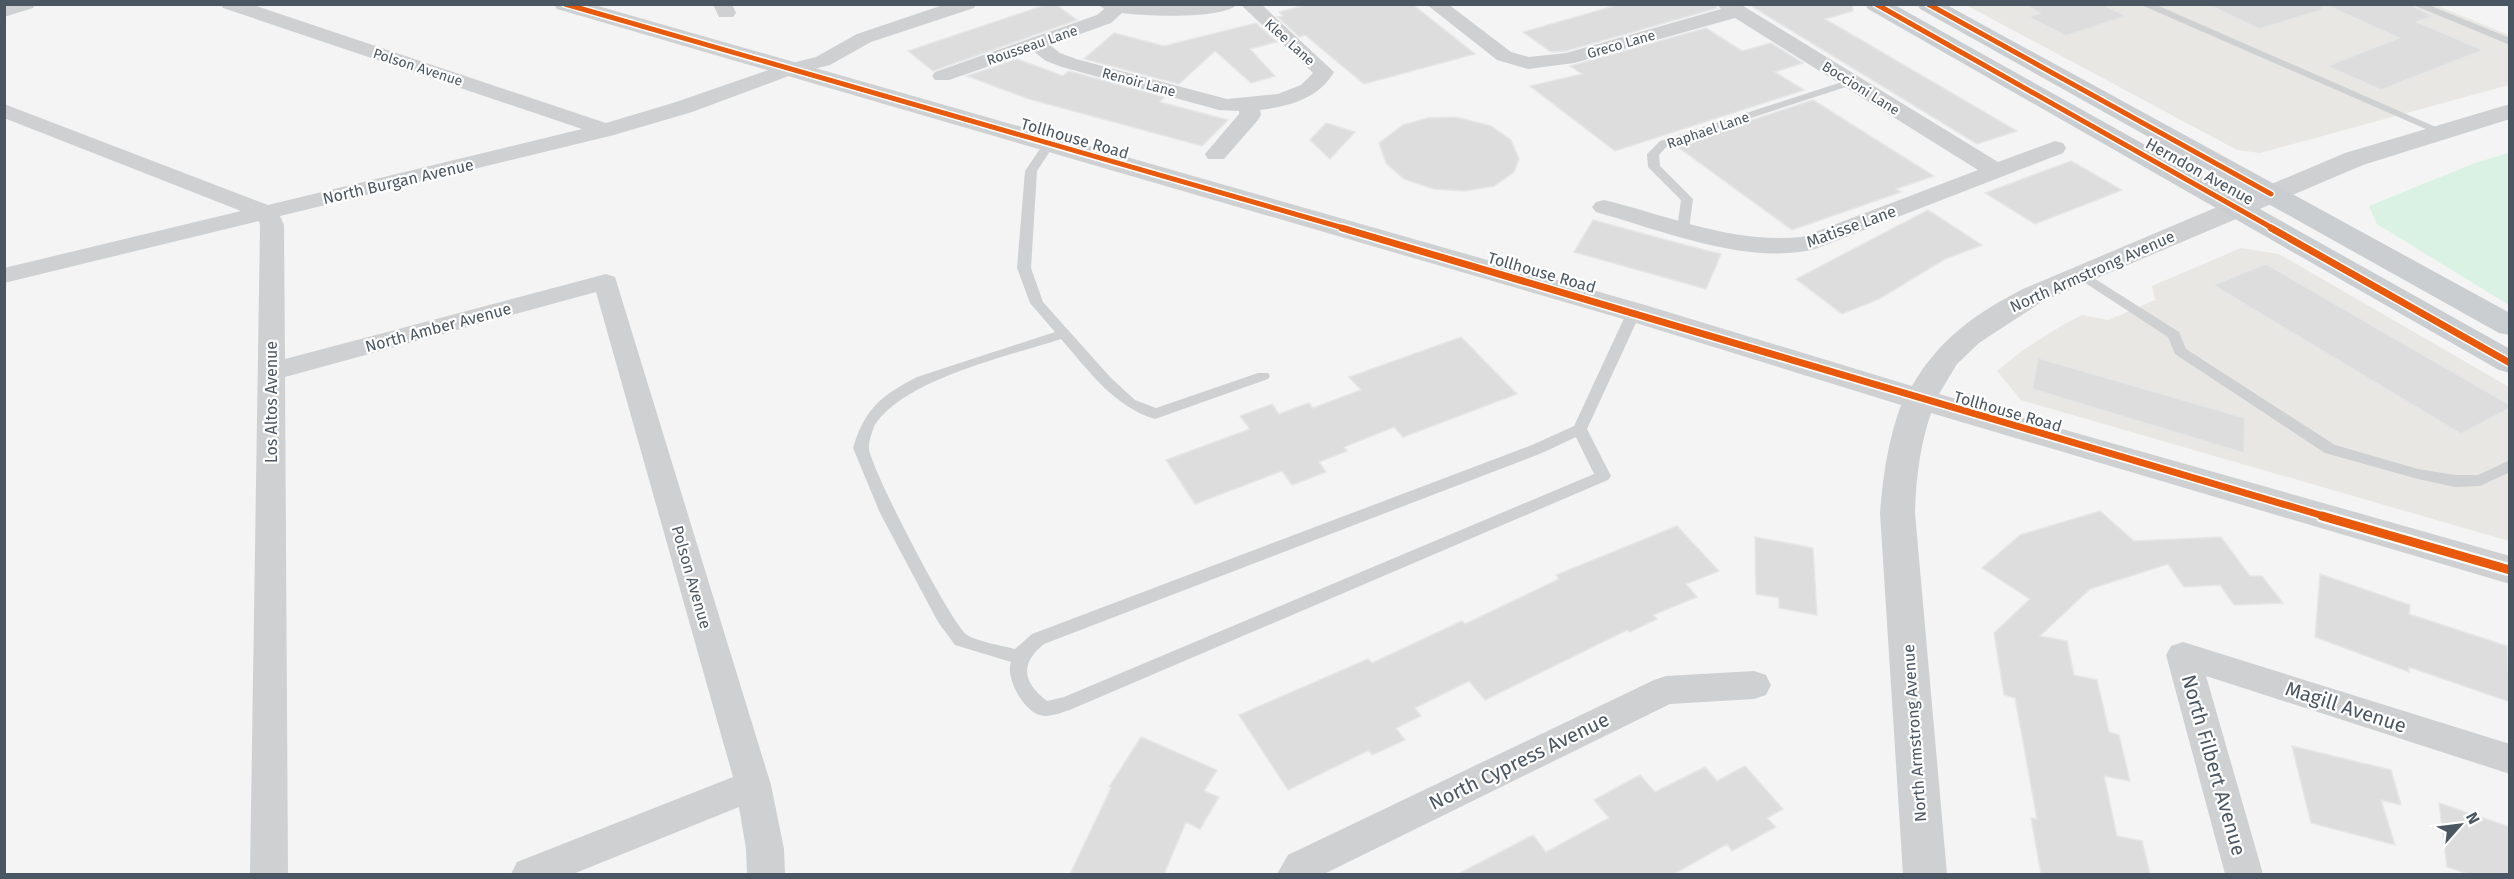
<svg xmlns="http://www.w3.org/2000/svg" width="2514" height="879" viewBox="0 0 2514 879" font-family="'Fira Sans',sans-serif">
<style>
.commercial{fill:#e8e7e3}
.green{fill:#d9f2e3}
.building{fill:#ddddde;stroke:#e5e6e7;stroke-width:1.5}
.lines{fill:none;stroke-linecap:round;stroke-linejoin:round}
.service{fill:#ced0d2;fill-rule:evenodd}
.minor{fill:#ced0d2;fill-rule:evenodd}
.tertiary{fill:#ced0d2;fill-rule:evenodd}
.primary{fill:#caced1;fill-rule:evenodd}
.cycleway-far2-casing{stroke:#fff;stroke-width:8}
.cycleway-far1-casing{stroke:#fff;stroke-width:10}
.cycleway-casing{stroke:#fff;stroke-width:13}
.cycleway-far2{stroke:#e8590c;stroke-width:5}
.cycleway-far1{stroke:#e8590c;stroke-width:7}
.cycleway{stroke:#e8590c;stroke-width:9}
.labels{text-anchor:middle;stroke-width:4.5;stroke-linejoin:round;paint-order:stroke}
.far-street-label{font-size:14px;fill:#4a5661;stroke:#fff}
.street-label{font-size:16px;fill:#4a5661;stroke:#fff}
.near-street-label{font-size:20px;fill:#4a5661;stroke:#fff}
</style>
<rect width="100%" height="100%" fill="#f4f4f4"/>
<!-- commercial -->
<path class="commercial" d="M1966,5H2435L2509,35V85L2260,153L2237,150Z
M2241,248L2279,254L2509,387V541L2021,400L1997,371L2023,350L2061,326L2082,315L2108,320L2132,310L2155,300L2152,286Z"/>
<!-- green -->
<path class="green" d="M2509,153H2510L2509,305L2377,224L2369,206L2475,163Z"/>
<!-- building -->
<path class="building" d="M1048,4H1055L1077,20L933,71L908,51Z
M1310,4H1412L1475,54L1364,84L1305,35L1299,37L1278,17L1283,16L1279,12Z
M1621,4H1715L1717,8L1566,51L1551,52L1523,32Z
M1748,4H1852L1853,11L1825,19L2017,131L1977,144Z
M2024,4H2102L2126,16L2066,36L2029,17L2040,13Z
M2207,4H2321L2322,10L2259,29Z
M2324,4H2409L2433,16L2417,22L2483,50L2381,90L2327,66L2399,38Z
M1256,23L1277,42L1250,49L1275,76L1251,83L1215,51L1179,84L1084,59L1114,33L1164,46Z
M1706,28L1742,51L1771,43L1803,63L1775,72L1804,90L1615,151L1530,86L1582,74L1570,66Z
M1017,59L1063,76L1069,71L1164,97L1160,102L1228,120L1202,146L1029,99L967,76Z
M1813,100L1934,176L1896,189L1901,192L1792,230L1675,145Z
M1456,117L1491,126L1511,140L1519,159L1514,172L1494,186L1465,191L1434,189L1404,179L1386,163L1379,143L1403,125L1428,118Z
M1326,123L1355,132L1330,159L1310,140Z
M2071,161L2122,190L2035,224L1985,193Z
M1928,210L1982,245L1945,259L1879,299L1842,314L1796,279Z
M1593,220L1685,245L1721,254L1706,289L1574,252Z
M2266,264L2510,405V408L2461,434L2213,285Z
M1461,337L1517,394L1403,437L1394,427L1344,447L1347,451L1319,462L1326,472L1292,485L1282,471L1195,504L1166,460L1250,429L1240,416L1272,404L1279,414L1309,403L1313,408L1361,390L1349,377Z
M2038,358L2245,418L2244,453L2032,389Z
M2100,511L2134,541L2221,537L2250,576H2262L2283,603L2234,605L2220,585L2184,587L2168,564L2090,589L2040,636L2067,641L2074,675L2097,680L2109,732L2119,735L2130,781L2104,776L2117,836L2142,841L2150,874H2041L2031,818L2037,819L2015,698L2004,695L1994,633L2030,599L1982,568L2020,535Z
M1677,526L1719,571L1686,584L1697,597L1653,615L1657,619L1630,632L1627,630L1485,700L1469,681L1415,708L1421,716L1396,728L1405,740L1372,755L1369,750L1288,790L1239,715L1368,659L1372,663L1462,621L1465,624L1559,579L1556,575Z
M1755,537L1813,548L1817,615L1779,608V598L1756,594Z
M2320,574L2410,605L2409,614L2507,646L2510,702L2409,667V672L2315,637Z
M1141,737L1217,770L1204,791L1219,797L1200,829L1186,822L1164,874H1070L1111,788L1109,787Z
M2292,746L2391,770L2401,805L2381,800L2395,845L2311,823Z
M1745,766L1783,809L1767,818L1776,827L1732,851L1727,844L1674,874H1458L1533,835L1546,852L1609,818L1594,800L1640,775L1655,792L1705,767L1717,781Z
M2439,803L2510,827V874H2468L2447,867Z"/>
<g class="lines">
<!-- service -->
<path class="service" d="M2139,4H2154L2445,131L2443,133H2435Z
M2411,4H2426L2510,38V45Z
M1851,79L1855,80V84L1668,145L1659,155L1660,166L1693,199L1689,229L1687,232H1679L1677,229L1681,200L1648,167L1647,154L1660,141Z
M1048,142L1054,145L1037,171L1031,268L1043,302L1111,378L1135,400L1156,408L1258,373H1268L1270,376L1268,379L1155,419C1114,407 1088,370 1061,339C1009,356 908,378 876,423C873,428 868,443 869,449C872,471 951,623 967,635C976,641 1003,646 1015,649L1032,634L1532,445L1574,426L1627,312L1634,308L1641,312L1587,429L1611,476L1608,480L1072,709C1064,712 1053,716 1045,716C1025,716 1005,678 1011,662L955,645L938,622L880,513L853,448C865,408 881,396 917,377L1055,332L1030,303L1017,268L1025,171L1044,143ZM1576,437L1594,474L1064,697L1047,701C1022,682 1020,663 1044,644L1542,453Z
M2081,270L2179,332L2186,349L2335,445L2418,469L2455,475H2478L2510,460V472L2480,486L2455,487L2418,479L2325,453L2175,354L2168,337L2076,277L2074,274L2076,271Z"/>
<!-- minor -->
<path class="minor" d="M35,4L33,8L4,17V5Z
M221,4H250L606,123L676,102L780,66L816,57L857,34L946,4H976L974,8L871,42L830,65L794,74L692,112L614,135L280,216L284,225L285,359L606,274L615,277L771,785L784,849L785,874H747L746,849L739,807L573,874H511L517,862L733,777L596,292L285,377L288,874H250L260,225L259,221L4,283V268L241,211L4,118V104L268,205L582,129L223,8Z
M713,4H732L736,13L733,17H719Z
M1098,4H1237C1225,20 1142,16 1122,13L1111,23L1050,45L1060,53L1076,59L1227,99L1278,94L1301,85L1313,73L1240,4H1261L1334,72C1318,99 1290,106 1260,110L1261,115L1258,120L1224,159H1208L1205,154L1239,114V111L1219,110L1062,67L1046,61L1033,51L949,80H935L932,76L935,72L1097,15L1104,9Z
M1426,4H1448L1511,52L1529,57L1566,53L1721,9L1717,4H1740L1998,162L2055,141L2063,143L2066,148L2063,153L1815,249C1747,266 1661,230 1596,212L1592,207L1596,202L1604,200C1670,216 1733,244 1802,237L1978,170L1735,18L1574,63L1528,69L1497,60Z
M2183,642L2510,744V774L2206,676L2263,874H2225L2166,655L2171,646Z
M1754,671L1766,675L1771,685L1766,695L1754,699L1670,704L1324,874H1277L1288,855L1654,680L1666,676Z"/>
<!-- tertiary -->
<path class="tertiary" d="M554,4H591L1645,305L1912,386C1939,339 1976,313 2023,289L2345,153L2510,104V119L2363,165L2043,301L1979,343L1957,364L1939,394L2510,556V584L1931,413C1920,446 1916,478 1915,513L1947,874H1903L1880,513C1883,475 1888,441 1901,405L1623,319L557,9Z"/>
<!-- primary -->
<path class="primary" d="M1865,4H1893L2510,349V373L2499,370L1868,9Z
M1917,4H1945L2510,313V335L2499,333L1920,9Z"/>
<defs>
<path id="cycleway-far2" d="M565,4L1347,229
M1876,4L2274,229
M1928,4L2271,194"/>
<path id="cycleway-far1" d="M1342,228L2327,517
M2271,228L2510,363"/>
<path id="cycleway" d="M2322,516L2510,570"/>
</defs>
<!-- cycleway-far2 casing -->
<use href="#cycleway-far2" class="cycleway-far2-casing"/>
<!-- cycleway-far1 casing -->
<use href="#cycleway-far1" class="cycleway-far1-casing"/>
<!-- cycleway casing -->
<use href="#cycleway" class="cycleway-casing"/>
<!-- cycleway-far2 -->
<use href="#cycleway-far2" class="cycleway-far2"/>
<!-- cycleway-far1 -->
<use href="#cycleway-far1" class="cycleway-far1"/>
<!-- cycleway -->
<use href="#cycleway" class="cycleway"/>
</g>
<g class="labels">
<!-- far-street labels -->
<g class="far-street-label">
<text transform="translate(1290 42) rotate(42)" y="5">Klee Lane</text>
<text transform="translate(1621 44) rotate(-16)" y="5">Greco Lane</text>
<text transform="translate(1032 45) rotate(-19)" y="5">Rousseau Lane</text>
<text transform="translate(418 67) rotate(18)" y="5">Polson Avenue</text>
<text transform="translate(1139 82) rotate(15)" y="5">Renoir Lane</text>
<text transform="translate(1861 88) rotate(32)" y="5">Boccioni Lane</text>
<text transform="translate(1708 130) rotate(-19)" y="5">Raphael Lane</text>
</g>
<!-- street labels -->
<g class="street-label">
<text transform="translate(1075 138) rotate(16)" y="6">Tollhouse Road</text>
<text transform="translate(2200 171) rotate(29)" y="6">Herndon Avenue</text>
<text transform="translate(398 181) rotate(-13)" y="6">North Burgan Avenue</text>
<text transform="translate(1851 226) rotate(-20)" y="6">Matisse Lane</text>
<text transform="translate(2092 271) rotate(-24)" y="6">North Armstrong Avenue</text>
<text transform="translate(1542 272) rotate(16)" y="6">Tollhouse Road</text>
<text transform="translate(438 327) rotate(-15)" y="6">North Amber Avenue</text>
<text transform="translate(271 402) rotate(-90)" y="6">Los Altos Avenue</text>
<text transform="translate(2008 411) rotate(16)" y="6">Tollhouse Road</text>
<text transform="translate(692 577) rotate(74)" y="6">Polson Avenue</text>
<text transform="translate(1914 733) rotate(-94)" y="6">North Armstrong Avenue</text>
</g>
<!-- near-street labels -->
<g class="near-street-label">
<text transform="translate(2346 707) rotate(18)" y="7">Magill Avenue</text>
<text transform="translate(1519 761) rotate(-26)" y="7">North Cypress Avenue</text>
<text transform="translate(2214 765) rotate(74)" y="7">North Filbert Avenue</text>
</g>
</g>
<!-- border -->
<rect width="2514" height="879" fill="none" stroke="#4a5661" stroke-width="12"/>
<!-- north arrow -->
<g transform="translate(2460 825) rotate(62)" stroke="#ffffff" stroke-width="4.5" paint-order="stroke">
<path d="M0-4.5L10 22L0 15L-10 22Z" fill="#4a5661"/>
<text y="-9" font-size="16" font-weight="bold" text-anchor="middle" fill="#4a5661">N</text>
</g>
</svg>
